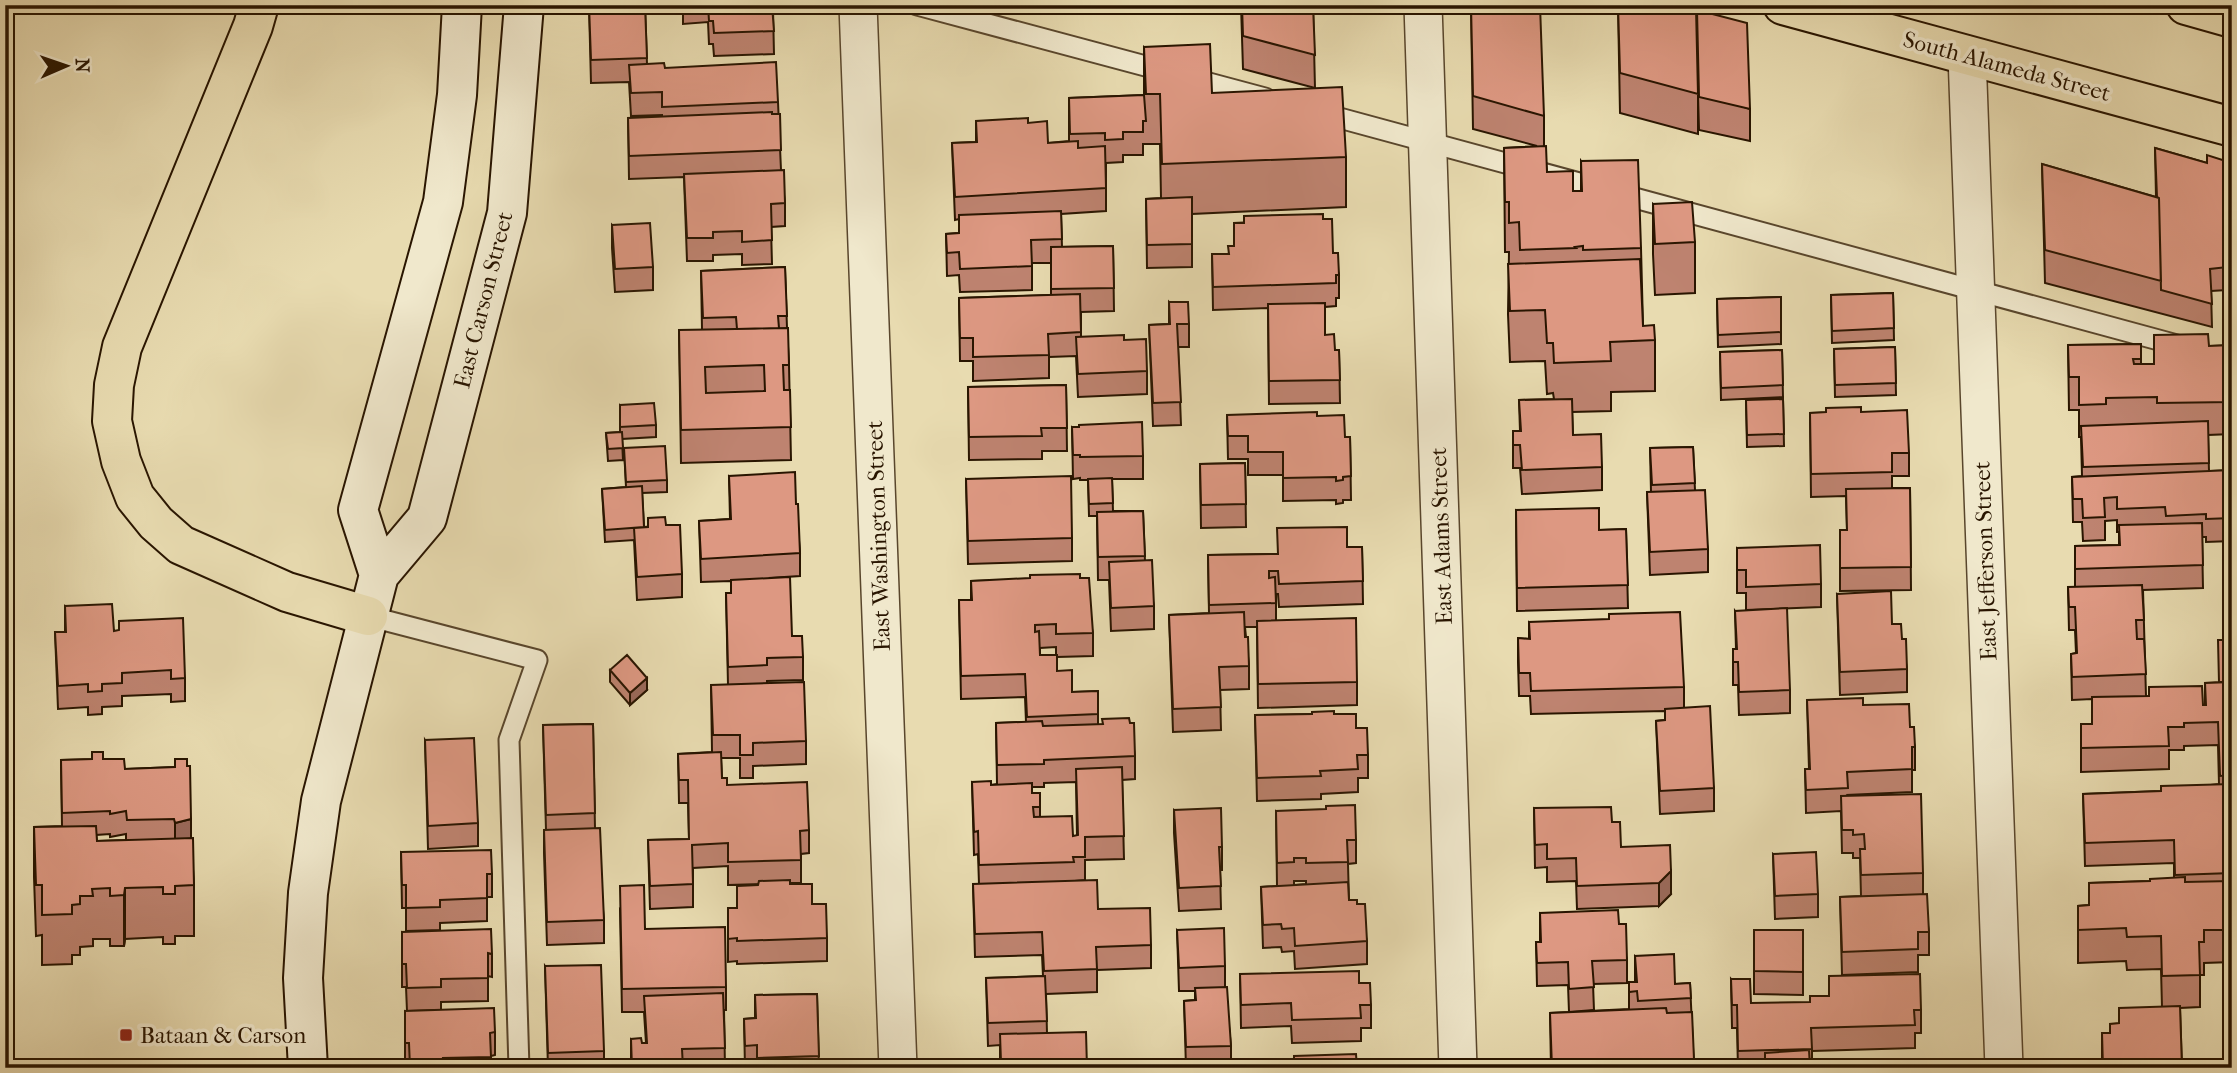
<svg xmlns="http://www.w3.org/2000/svg" width="2237" height="1073" viewBox="0 0 2237 1073" font-family="'IM FELL French Canon',serif">
<style>
.lines{fill:none;stroke-linecap:round;stroke-linejoin:round}
.lane-casing{stroke:#59462c;stroke-width:23}
.street-casing{stroke:#59462c;stroke-width:40}
.secondary-casing{stroke:#291500;stroke-width:42}
.primary-casing{stroke:#291500;stroke-width:42}
.lane{stroke:#f0e8cc;stroke-width:19}
.street{stroke:#f0e8cc;stroke-width:37}
.secondary{stroke:#f0e8cc;stroke-width:38}
.primary{stroke:#e8dbb0;stroke-width:38}
.wall{fill:#be8370;stroke:#291500;stroke-width:2;fill-rule:evenodd}
.shaded-wall{fill:#9b6a5b;stroke:#291500;stroke-width:2}
.building{fill:#dd9882;stroke:#291500;stroke-width:2;fill-rule:evenodd}
.poi-dot{fill:#8f2418;stroke:#f0e8cc;stroke-width:2.5}
.labels{text-anchor:middle;stroke-width:7;stroke-linejoin:round;paint-order:stroke}
.street-label{font-size:23px;fill:#291500;stroke:#f0e8cc}
.poi-label{font-size:23px;fill:#291500;stroke:#f0e8cc;text-anchor:start}
</style>
<rect width="100%" height="100%" fill="#e8dbb0"/>
<filter id="stains"><feTurbulence type="fractalNoise" baseFrequency=".00286" numOctaves="4"/><feColorMatrix values="0 0 0 0 .2 0 0 0 0 .09 0 0 0 0 .02 0 0 0 .5 -.17"/></filter>
<radialGradient id="worn" r=".72"><stop offset=".6" stop-color="#630" stop-opacity="0"/><stop offset="1" stop-color="#630" stop-opacity=".3"/></radialGradient>
<g class="lines">
<defs>
<path id="lane" d="M917,5L1265,98
M1321,113L2177,345
M368,616L537,660L509,740L519,1068"/>
<path id="street" d="M858,5L898,1068
M1423,5L1458,1068
M1967,55L2004,1068"/>
<path id="secondary" d="M379,575L358,510L443,202L457,95L462,5
M308,1068L303,978L308,893L321,801L379,575L427,518L507,213L524,5"/>
<path id="primary" d="M259,5L253,26L122,347L114,385L112,421L121,461L135,497L156,523L181,545L287,592L368,616
M1783,5L2232,127
M2186,5L2232,18"/>
</defs>
<!-- lane casing -->
<use href="#lane" class="lane-casing"/>
<!-- street casing -->
<use href="#street" class="street-casing"/>
<!-- secondary casing -->
<use href="#secondary" class="secondary-casing"/>
<!-- primary casing -->
<use href="#primary" class="primary-casing"/>
<!-- lane -->
<use href="#lane" class="lane"/>
<!-- street -->
<use href="#street" class="street"/>
<!-- secondary -->
<use href="#secondary" class="secondary"/>
<!-- primary -->
<use href="#primary" class="primary"/>
</g>
<!-- wall -->
<path class="wall" d="M589,5H645L647,64L665,68L778,102L781,170L785,203V226L771,227L772,264L742,265V254L713,255V261H687L684,177L629,179L628,118L662,116V115L631,116L629,82L591,83Z
M683,5H783V8L773,9L774,54L714,56L713,44H709L708,22L683,24Z
M1016,5H1034V10Z
M1241,5H1313L1315,88L1243,69Z
M1471,5L1544,116V146L1547,172L1573,191H1581V161L1641,248L1643,326L1655,340V391L1611,392V411L1572,412L1573,435L1602,467V490L1522,494L1520,468H1513V431H1520L1519,400L1554,399L1553,393L1547,394L1545,361L1510,362L1508,314L1509,252H1505L1504,148L1537,146L1473,129Z
M1618,5L1698,91L1750,109V141L1699,130L1698,95V134L1620,113Z
M1144,47L1212,93L1346,157V207L1192,214V267L1147,268L1146,199L1161,198L1160,144H1143V155H1123V162L1106,163V211L1061,214L1062,247L1113,246L1114,311L1081,312V337L1124,340L1147,371V394L1078,397L1076,356L1049,357V378L973,381V361H960L959,298L1051,295V263H1032V290L960,292L959,275L947,276L946,234L959,233V219L955,220L952,143L976,142V121L1028,123L1048,143L1069,141V98L1144,95Z
M2155,148L2207,163H2232V298H2227V290L2211,291L2212,327L2045,283L2042,164L2156,197Z
M1653,204L1695,242V293L1655,295L1653,254Z
M1323,219L1339,275V298H1336V306L1325,307V335L1335,350H1339L1340,403L1269,404L1268,308L1213,310L1212,254H1228L1234,246V223Z
M612,225L653,267V290L615,292L612,248Z
M785,267L787,328L789,365L791,460L681,463L679,330H702L701,271Z
M1893,293L1894,340L1832,343L1831,295Z
M1781,297V344L1718,347L1717,299Z
M1169,302L1189,324V347H1178L1181,425L1153,426L1149,325L1169,324Z
M2141,344V364H2154L2209,346L2232,345V434L2208,435L2209,471L2232,470V541L2206,542V537H2202L2203,588L2143,590L2146,696L2205,705V683L2219,682L2232,640V962L2204,963V975H2200V1007L2180,1008L2182,1068H2102V1033H2110L2119,1023L2162,1007L2161,969L2127,970L2126,961L2078,963V906L2089,905V883L2150,881L2174,878V863L2085,866L2083,794L2161,791L2219,784L2218,745L2184,746V750H2169V769L2081,772V724H2092V699L2072,700L2071,654L2076,653L2075,630H2069L2068,587H2075V546L2119,545V532H2117V520L2105,521V540L2083,541L2082,522H2073L2072,477L2082,476L2081,437H2079V410H2069L2068,345Z
M1895,347L1896,395L1835,397L1834,349Z
M1782,350L1783,397L1721,400L1720,352Z
M1066,385L1067,451H1042V459L969,460L968,387Z
M1783,399L1784,446L1747,447L1746,400Z
M620,405L656,425V437L622,439L623,460L608,461L606,433L620,432Z
M1861,412L1909,453V476H1892V488H1910L1911,590L1840,591V530H1847L1846,496L1811,497L1810,413Z
M1227,415L1317,416L1345,437H1350L1351,500H1343V503L1336,504V500L1283,501V475H1248V459H1228Z
M1072,427L1143,456V479H1112L1113,511H1143L1145,561L1154,606V629L1111,631L1109,580H1098L1097,516H1089L1088,480H1080V478L1073,479Z
M1693,447L1695,490L1708,549V572L1650,575L1647,492H1651L1650,448Z
M624,448L667,480V492L642,493L644,527L666,525L682,574V597L637,600L634,540L605,542L602,489L626,487Z
M1245,463L1246,527L1201,528L1200,464Z
M729,476L796,504L800,553V576L770,578L792,636L803,657V680L767,681V683L806,741V764L753,766V778H740V758H721L722,778L727,785L809,830V853L801,854V883H790V884L812,904L827,938V961L737,964V961L728,962V908H737V886L758,885L759,884L728,885V866L693,868V907L650,909L648,840L689,839L688,803H679L678,754L712,752L711,685H728L726,593H731V581L701,582L699,521L730,519Z
M966,479L1072,538V561L968,564Z
M1516,510L1599,530L1626,529L1628,608L1517,611Z
M1347,547H1362L1363,604L1279,607L1278,594H1276V621L1357,682V705L1258,708L1257,627H1245L1249,666V689L1220,690L1221,730L1173,732L1169,615L1209,613L1208,555L1277,554Z
M1737,548L1821,584V607L1746,610V593H1737Z
M1080,578L1093,633V656L1057,657V671L1072,692L1098,691V725L1130,723L1135,756V779L1122,780L1124,859L1085,860V880L1074,881L1098,909L1151,945V968L1097,970V992L1046,994L1047,1033L1000,1062V1045L988,1046L986,978L1043,976L1042,955L975,957L973,884H979L978,854L974,855L972,782L991,785L997,784L996,723L1026,722L1025,697L961,699L959,600H971V581ZM1056,647V655H1040V648ZM1076,782L1077,836H1073L1040,817V793H1032V787H1044V783Z
M1837,594L1892,624L1902,639L1907,669V692L1840,695Z
M65,606L114,631L185,678V701L171,702V694L122,696V706L102,707V714L88,715V707L58,709L55,632H65Z
M1735,611L1790,690V713L1739,715L1738,685H1733V649H1736Z
M1529,622L1684,687V708L1714,788V811L1660,814L1656,721L1665,720V711L1531,714L1530,696H1519L1518,662V638L1529,639Z
M610,670L647,690L630,705L610,682Z
M1807,700L1863,705L1910,727L1915,747V770H1912V792L1848,795L1923,873V894L1929,932V955H1918V972L1842,975L1840,897L1861,896L1860,858H1853V853H1842L1841,811L1806,813L1805,769H1809Z
M1312,714H1334L1356,728L1368,755V778H1358V792L1321,794V799L1257,801L1255,715Z
M593,724L595,828L604,920V943L547,945L544,853V830H546L543,725Z
M425,740L478,823V846L428,849Z
M103,759L125,769L175,767L191,838L194,885V936H175V944H163V937L125,939L124,946H110V939H93V946L80,947V955H72V964L42,965V935L36,936L34,877V827L62,826L61,760ZM110,834V837L126,834V840L97,841L96,835Z
M1534,808L1612,822L1621,847L1671,894L1659,906L1577,909L1576,881L1547,882V867L1535,868Z
M1174,810L1222,847V870H1220L1221,909L1179,911L1174,833Z
M1276,811L1356,840V863L1348,864L1349,900L1357,904L1367,941V964L1295,969L1294,951L1282,952L1281,947L1263,948L1261,887L1277,886ZM1294,881H1306V884L1294,885Z
M401,852L492,874V897H487V921L440,923V930L406,931V908H402Z
M1773,854L1818,894V917L1775,919Z
M5,861L8,916V967H5Z
M620,909L645,929L726,987V1010H724L725,1068H631V1039L642,1043H646L644,1012H622Z
M1540,913L1619,924L1627,960V983L1593,984L1594,1010L1569,1012L1568,985L1537,986L1536,942H1540Z
M1177,930L1225,966V987L1231,1046V1068H1186L1184,1001L1195,1000V991H1179Z
M1754,930H1803V995L1754,994Z
M402,932L492,954V977L488,976V1001L441,1002V1010L407,1011L406,987H402Z
M1635,956L1675,984L1690,983L1694,1068H1551L1550,1013L1629,1009V982H1635Z
M545,966L604,1051V1067L606,1068H548Z
M1240,974L1359,983L1371,1005V1028H1361V1041L1292,1043L1291,1026L1241,1028Z
M1731,979L1751,1003L1921,1010V1033H1915V1048L1812,1051V1068H1738L1737,1028H1732Z
M2226,986H2232V1049H2228Z
M817,994L819,1068H745L744,1019L755,1018V995Z
M405,1011L495,1032V1055L491,1056V1068H409V1066H405Z"/>
<!-- shaded-wall -->
<path class="shaded-wall" d="M647,678V690L630,705V693Z
M191,819V842L175,846V823Z
M1671,871V894L1659,906V883Z
M125,888V939L124,946V895Z"/>
<!-- building -->
<path class="building" d="M589,5H645L647,58L591,60Z
M708,5H772L774,31L714,33L713,21H709Z
M1242,5H1313L1315,55L1243,36Z
M1471,5H1540L1544,116L1473,96Z
M1618,5H1687L1696,8L1698,94L1620,73Z
M1697,10L1747,23L1750,109L1699,97Z
M1210,44L1212,93L1342,87L1346,157L1162,164L1160,94H1146L1144,47Z
M776,62L778,102L662,107V92L631,93L629,65L664,63L665,68Z
M1144,95L1146,121H1143V132H1123V139L1105,140V133L1070,134L1069,98Z
M772,112V114H780L781,150L629,156L628,118Z
M1028,118V123L1047,121L1048,143L1078,141V148L1105,146L1106,188L955,197L952,143L977,142L976,121Z
M1546,146L1547,172L1573,171V191H1582L1581,161L1638,160L1641,248L1583,250V246L1575,247L1576,248L1520,250L1519,222L1509,223V202H1505L1504,148Z
M2155,148L2207,163V155L2232,163V275H2227V267L2210,269L2212,304L2161,290L2159,198L2157,197Z
M2042,164L2159,198L2161,281L2045,250Z
M784,170L785,203L771,204L772,240L742,242V231L713,232V238H687L684,174Z
M1192,197V244L1147,245L1146,199Z
M1692,202L1695,242L1655,244L1653,204Z
M1061,211L1062,239L1031,240L1032,266L960,269L959,252L947,253L946,234L959,233V215Z
M1323,214V219H1332L1333,253H1338L1339,275H1336V283L1213,287L1212,254H1229L1228,246H1234V223H1244V216Z
M650,223L653,267L615,269L612,225Z
M1113,246L1114,288L1051,289V247Z
M1640,259L1643,326L1654,325L1655,340L1610,342L1611,361L1554,363L1553,343H1547L1545,310L1510,311L1508,264Z
M785,267L787,316H778L779,328L737,329L736,317L703,318L701,271Z
M1893,293L1894,328L1832,331L1831,295Z
M1080,294L1081,332L1048,334L1049,355L973,357V338H960L959,298Z
M1781,297V332L1718,335L1717,299Z
M1169,302H1188L1189,324H1177L1181,402L1153,403L1149,325L1170,324Z
M1325,303V335L1334,334L1335,350H1339L1340,380L1269,381L1268,304Z
M788,328L789,365H783L784,390H790L791,427L681,430L679,330ZM764,365L765,391L706,393L705,367Z
M2208,334L2209,346L2232,345V402L2157,403V397L2106,398V404L2079,405V377H2069L2068,345L2141,344V359H2133L2134,364H2154V335Z
M1124,335V340L1146,339L1147,371L1078,374L1076,337Z
M1895,347L1896,383L1835,385L1834,349Z
M1782,350L1783,385L1721,388L1720,352Z
M1066,385L1067,428H1041L1042,436L969,437L968,387Z
M1572,399L1573,435L1601,434L1602,467L1522,470L1520,445H1513V431H1521L1519,400Z
M1783,399L1784,434L1747,435L1746,400Z
M654,403L656,425L620,427V405Z
M1861,407V412L1907,410L1909,453H1892V472L1811,474L1810,413L1826,412V408Z
M1317,412V416L1344,415L1345,437H1350L1351,476L1343,477V480L1336,481V477L1283,478V452H1248V436H1228L1227,415Z
M2208,421L2209,463L2083,467L2081,426Z
M1142,422L1143,456L1080,457V455H1073L1072,427H1079V425Z
M622,432L623,448L608,449L606,433Z
M665,446L667,480L626,482L624,448Z
M1693,447L1695,483L1652,485L1650,448Z
M1245,463L1246,504L1201,505L1200,464Z
M2232,470V518L2206,519V514L2166,516L2165,507L2117,509V497L2104,498L2105,517L2083,518L2082,499H2073L2072,477Z
M795,472L796,504H798L800,553L701,559L699,521L731,519L729,476Z
M1071,476L1072,538L968,541L966,479Z
M1112,478L1113,503L1089,504L1088,479Z
M642,486L644,527L605,530L602,489Z
M1910,488L1911,567L1840,568V530H1847L1846,489Z
M1705,490L1708,549L1650,552L1647,492Z
M1599,508V530L1626,529L1628,585L1517,588L1516,510Z
M1143,511L1145,556L1098,557L1097,512Z
M665,517L666,525H680L682,574L637,577L634,528L648,527V518Z
M2202,523L2203,565L2075,569V546L2120,545L2119,525Z
M1347,527V547H1362L1363,581L1279,584L1278,571H1269V578L1275,577L1276,603L1209,605L1208,555L1278,554L1277,528Z
M1820,545L1821,584L1746,587V570H1737V548Z
M1152,560L1154,606L1111,608L1109,562Z
M1080,574V578H1089L1093,633L1056,634V624L1035,625V632L1039,631L1040,655H1057V671L1072,670V692L1098,691V714L1027,717L1025,674L961,676L959,600H972L971,581L1030,578V575Z
M790,577L792,636H802L803,657L767,658V665L728,667L726,593H731V580Z
M2142,585L2144,620H2136L2137,639H2144L2146,674L2072,677L2071,654L2077,653L2075,607H2069L2068,587Z
M1891,591L1892,624H1901L1902,639H1906L1907,669L1840,672L1837,594Z
M112,604L114,631L119,630V621L183,618L185,678L171,679V670L122,673V683L102,684V691L88,692V684L58,686L55,632H66L65,606Z
M1787,608L1790,690L1739,692L1738,662H1733V649H1737L1735,611Z
M1244,612L1245,637H1248L1249,666L1219,667L1221,707L1173,709L1169,615Z
M1680,612L1684,687L1531,691L1530,673H1519L1518,638L1530,639L1529,622L1609,619V614Z
M1356,618L1357,682L1258,684L1257,621Z
M2218,640H2232V682H2219Z
M627,655L647,678L630,693L610,670Z
M804,682L806,741L753,743V755H740V735H713L711,685Z
M2232,682V775L2220,776L2218,722L2184,723V727H2168L2169,746L2081,748V724H2092V697L2149,696V687L2202,686L2203,705H2206L2205,683Z
M1863,698V705L1909,704L1910,727H1914L1915,747H1912V769L1847,772L1848,788L1806,790L1805,769H1810L1807,700Z
M1710,706L1714,788L1660,791L1656,721L1665,720V709Z
M1334,711V714H1356V728H1367L1368,755H1357L1358,769L1320,771L1321,776L1257,778L1255,715L1312,714V712Z
M1129,718L1130,723H1134L1135,756L1044,760V764L997,765L996,723L1042,721L1043,726L1103,724L1102,719Z
M593,724L595,813L546,815L543,725Z
M474,738L478,823L428,826L425,740Z
M92,752H103V759H124L125,769L175,767V759H187V766H190L191,819L175,823L174,819L127,820L126,811L110,814V811L62,813L61,760L92,759Z
M721,752L722,778H727V785L807,782L809,830L800,831L801,860L728,862V843L692,845L693,884L650,886L648,840L689,839L688,780H679L678,754Z
M1122,767L1124,836L1085,837V857H1073L1074,862L979,865L978,831L974,832L972,782L991,781V785L1032,783V793H1040V807H1033L1034,817L1072,816L1073,836L1078,835L1076,769Z
M2232,784V873L2175,875L2174,840L2085,843L2083,794L2161,791V786Z
M1921,794L1923,873L1861,875L1860,849H1865L1864,834L1853,835V830H1842L1841,796Z
M1355,805L1356,840H1347L1348,862L1306,863V858H1294V862L1277,863L1276,811L1326,809V806Z
M1611,807L1612,822H1620L1621,847L1670,845L1671,871L1659,883L1577,886L1576,858L1547,859V844L1535,845L1534,808Z
M1221,808L1222,847H1219L1221,886L1179,888L1174,810Z
M96,826L97,841L193,838L194,885L175,886V894H163V887L125,888L124,895L110,896V888L92,889L93,896H80V904L72,905V914L42,915V885H36L34,827Z
M600,828L604,920L547,922L544,830Z
M491,850L492,874H487V898L440,900V907L406,908V885H402L401,852Z
M1816,852L1818,894L1775,896L1773,854Z
M5,861L8,916H5Z
M2185,877V882L2232,881V930H2204V942H2199L2200,975L2162,976L2161,936L2127,937L2126,928L2078,930V906L2089,905V883L2150,881V879Z
M790,880V884H812V904H826L827,938L737,941V938L728,939V908H737V886L758,885L759,881Z
M1097,880L1098,909L1150,908L1151,945L1096,947L1097,969L1044,971L1042,932L975,934L973,884Z
M1348,882L1349,900H1357V904H1365L1367,941L1295,946L1294,928L1282,929L1281,924L1263,925L1261,887Z
M644,885L645,929L725,927L726,987L622,989L620,886Z
M1927,894L1929,932H1918V949L1842,952L1840,897Z
M1618,910L1619,924H1626L1627,960L1592,961L1594,987L1569,989L1568,962L1537,963L1536,942H1541L1540,913Z
M1224,928L1225,966L1179,968L1177,930Z
M491,929L492,954L488,953V978L441,979V987L407,988L406,964H402V932Z
M1754,930H1803V972L1754,971Z
M1674,954L1675,984L1690,983L1691,998L1638,1001L1637,991L1629,992V982H1637L1635,956Z
M601,965L604,1051L548,1053L545,966Z
M1359,971V983H1370L1371,1005H1360L1361,1018L1292,1020L1291,1003L1241,1005L1240,974Z
M1920,974L1921,1010H1914L1915,1025L1811,1028L1812,1049L1738,1051L1737,1005H1732L1731,979H1750L1751,1003L1810,1002V996H1829V976Z
M1045,976L1047,1021L988,1023L986,978Z
M2226,986H2232V1026H2228Z
M1227,987L1231,1046L1186,1047L1184,1001L1196,1000L1195,988Z
M723,993L725,1048L682,1049L683,1068H632L631,1039L641,1038L642,1043H647L644,996Z
M817,994L819,1056L757,1058V1045L745,1046L744,1019L756,1018L755,995Z
M2180,1006L2182,1068H2103L2102,1033H2110V1024L2119,1023V1008Z
M494,1008L495,1032L490,1033L491,1057L443,1058L444,1066L410,1067L409,1043H405V1011Z
M1666,1008L1667,1013L1692,1012L1694,1059L1668,1060V1068H1552L1550,1013Z
M1086,1032L1087,1068H993V1063L1001,1062L1000,1034Z
M1809,1050L1810,1068H1765V1053Z
M1356,1054L1357,1068H1255V1062L1294,1061V1056Z
M1922,1063V1068H1849L1852,1065Z"/>
<!-- markers -->
<rect class="poi-dot" x="119" y="1028" width="14" height="14" rx="3.5"/>
<g class="labels">
<!-- street labels -->
<g class="street-label">
<text transform="translate(2007 66) rotate(15)" y="8">South Alameda Street</text>
<text transform="translate(483 300) rotate(-76)" y="8">East Carson Street</text>
<text transform="translate(878 536) rotate(-92)" y="8">East Washington Street</text>
<text transform="translate(1441 536) rotate(-92)" y="8">East Adams Street</text>
<text transform="translate(1985 561) rotate(-92)" y="8">East Jefferson Street</text>
</g>
<!-- poi labels -->
<g class="poi-label">
<text x="140" y="1043">Bataan &amp; Carson</text>
</g>
</g>
<!-- margin -->
<rect width="2237" height="1073" fill="none" stroke="#e8dbb0" stroke-width="28"/>
<rect x="7" y="7" width="2223" height="1059" fill="none" stroke="#291500" stroke-width="3.5"/>
<rect x="14" y="14" width="2209" height="1045" fill="none" stroke="#291500" stroke-width="2"/>
<!-- north arrow -->
<g transform="translate(66 66) rotate(88)" stroke="#f0e8cc" stroke-width="5" paint-order="stroke">
<path d="M0-5L12 26L0 18L-12 26Z" fill="#291500"/>
<text y="-10" font-size="19" font-weight="bold" text-anchor="middle" fill="#291500">N</text>
</g>
<rect width="100%" height="100%" filter="url(#stains)"/>
<rect width="100%" height="100%" fill="url(#worn)"/>
</svg>
